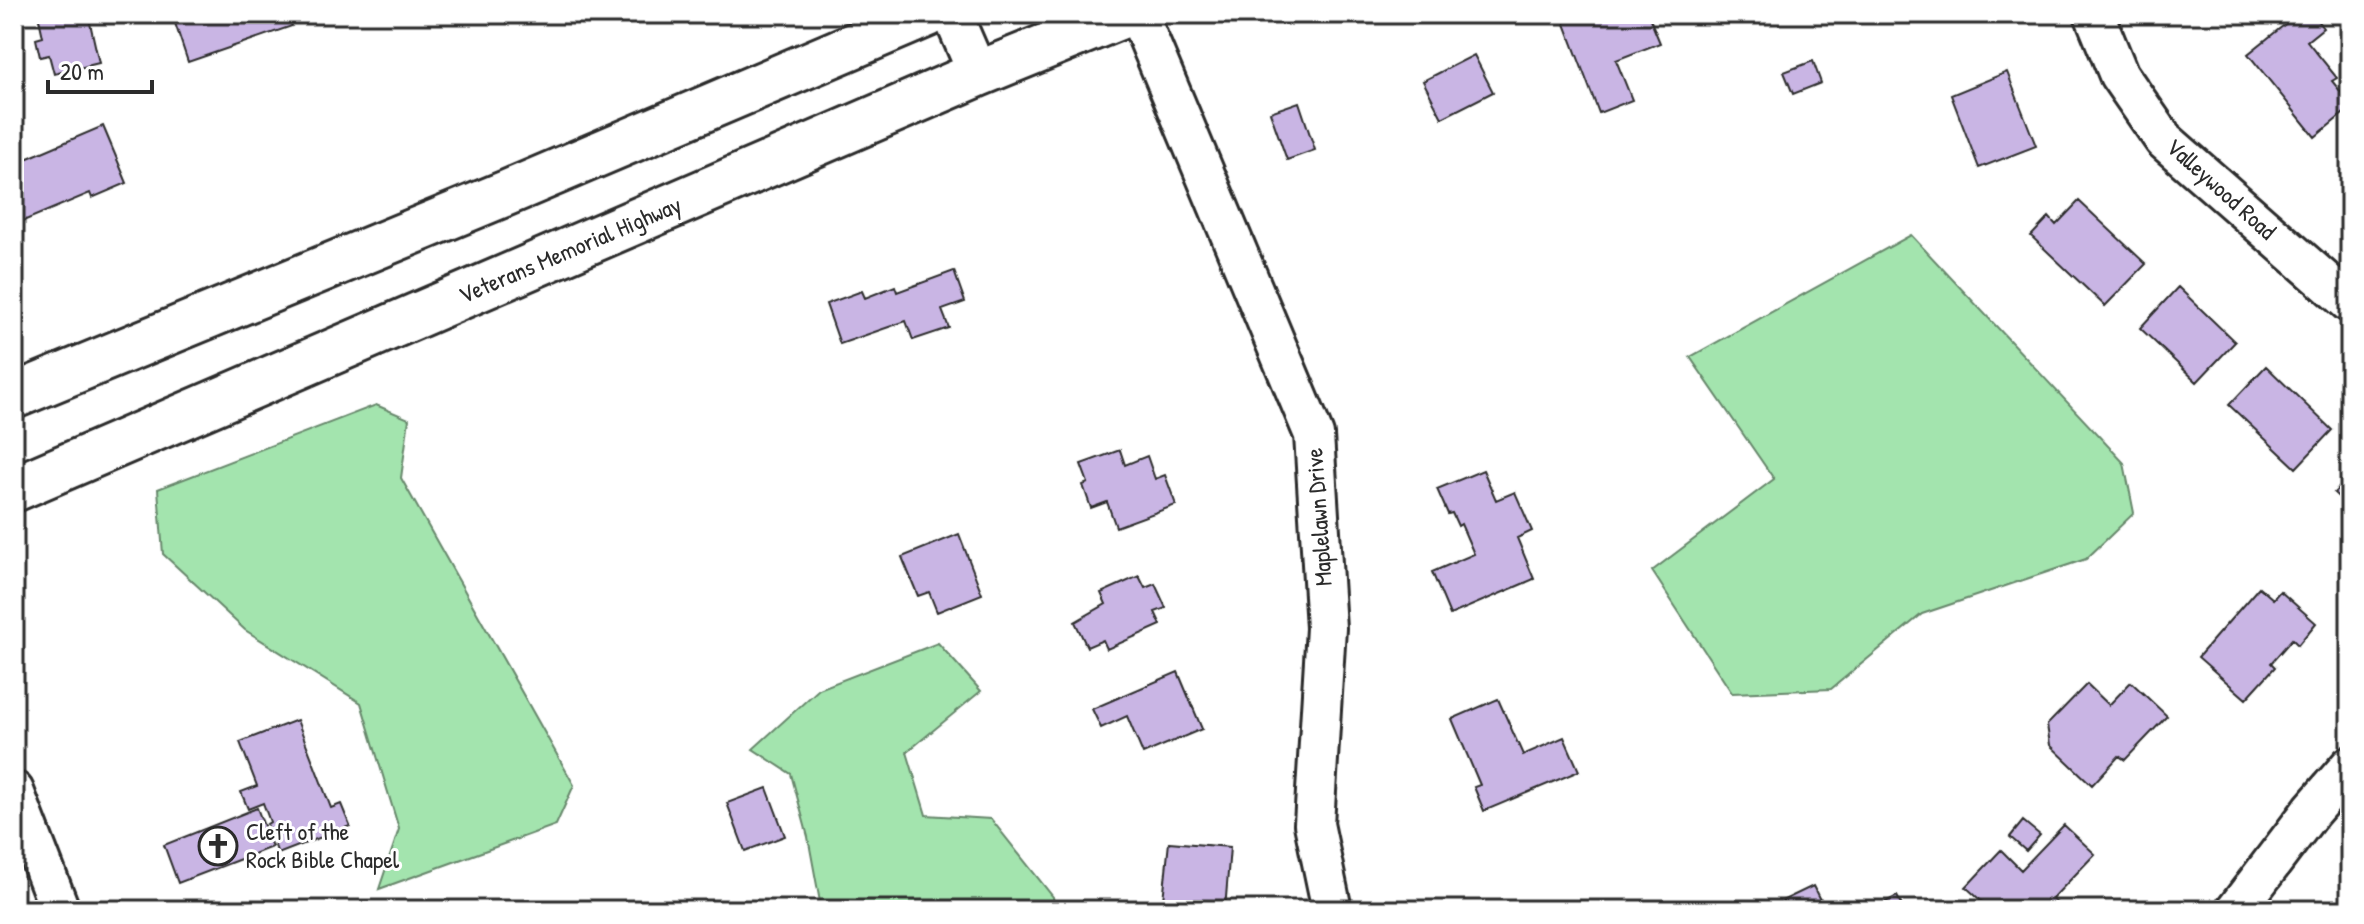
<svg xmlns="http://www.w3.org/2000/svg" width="2364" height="924" viewBox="0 0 2364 924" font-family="'Patrick Hand',sans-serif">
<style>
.green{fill:#a3e4ae;stroke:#67886c;stroke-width:2}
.building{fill:#c9b5e4;stroke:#2b2b2b;stroke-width:2}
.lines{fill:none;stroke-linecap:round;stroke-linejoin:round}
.minor-casing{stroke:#2b2b2b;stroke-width:44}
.major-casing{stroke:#2b2b2b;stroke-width:50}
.minor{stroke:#fff;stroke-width:38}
.major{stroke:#fff;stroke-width:44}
.labels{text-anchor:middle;stroke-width:6;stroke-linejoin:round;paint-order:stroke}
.street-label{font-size:24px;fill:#2b2b2b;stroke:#fff}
.poi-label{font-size:24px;fill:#2b2b2b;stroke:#fff;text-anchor:start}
</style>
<rect width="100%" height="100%" fill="#fff"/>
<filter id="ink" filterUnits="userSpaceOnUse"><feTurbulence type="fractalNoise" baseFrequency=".0125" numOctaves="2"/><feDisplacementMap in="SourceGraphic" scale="16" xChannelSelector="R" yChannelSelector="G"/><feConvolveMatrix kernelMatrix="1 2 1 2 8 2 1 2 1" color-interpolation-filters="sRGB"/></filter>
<g filter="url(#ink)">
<!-- green -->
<path class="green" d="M1911,235L2124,463L2134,513L2086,559L1922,614L1831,689L1732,693L1652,571L1774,479L1690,357Z
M376,405L409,419L401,478L574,785L556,825L379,889L399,829L361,703L245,630L163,554L158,489Z
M938,643L981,691L907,752L926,815L991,819L1053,897L1055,910H832L820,902L808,837L791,774L753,749L819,689Z"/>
<!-- building -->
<path class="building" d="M38,14H88L99,63L54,74L49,55L40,57L36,39L43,37Z
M172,14H287L292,26L188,62Z
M1583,14H1648L1660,43L1616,60L1632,100L1599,113L1564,21Z
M1937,14H1963L1941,23Z
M2298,14H2312L2323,28L2307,41L2337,78L2332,81L2350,103V108L2315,137L2248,54Z
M1474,55L1493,92L1442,118L1423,81Z
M1813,61L1821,83L1793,94L1784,72Z
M2007,72L2036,146L1979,168L1951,95Z
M1299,102L1315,150L1287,160L1270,112Z
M103,126L127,183L92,198L90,193L21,222L14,204V164Z
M2079,201L2146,264L2105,306L2031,236L2049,217L2056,225Z
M954,271L965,302L942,310L949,328L913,340L906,321L840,344L826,304L862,291L865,298L895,286L897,292Z
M2178,287L2235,342L2197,382L2140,328Z
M2266,366L2332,430L2296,468L2229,405Z
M1120,450L1125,465L1147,456L1155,479L1165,475L1176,505L1116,527L1107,502L1091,508L1083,485L1088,483L1081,464Z
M1483,470L1496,500L1515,492L1532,531L1517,538L1534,579L1450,615L1432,572L1474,554L1461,524L1458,526L1452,513L1448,514L1437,489Z
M2350,476V508L2334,493Z
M959,534L982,594L937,612L929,592L918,596L902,557Z
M1139,576L1145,588L1155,584L1166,608L1155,612L1161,625L1107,649L1103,640L1087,647L1075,622L1106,604L1101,593Z
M2259,587L2273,599L2280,591L2316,623L2298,645L2292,639L2271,663L2275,667L2246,699L2198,657Z
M1178,672L1202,729L1143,754L1127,716L1101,728L1092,709Z
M2131,682L2167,716L2125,760L2119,756L2092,785L2050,745L2047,725L2087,684L2109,705Z
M1498,699L1523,755L1564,737L1579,771L1484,811L1474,787L1480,785L1452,719Z
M297,720L331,808L341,804L350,826L278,854L267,824L270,822L263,803L248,809L241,792L257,786L240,742Z
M767,788L785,836L745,851L727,803Z
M257,808L272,847L178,883L164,845Z
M2023,821L2040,835L2026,851L2010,837Z
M2064,825L2095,854L2052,899L2061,907L2058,910H1991L1966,887L2001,850L2021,870Z
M1169,842L1230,847L1225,910H1162Z
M1813,886L1825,910H1787L1782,901Z
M1897,896L1904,910H1870Z"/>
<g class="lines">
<defs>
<path id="minor" d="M952,14L978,74
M1138,14L1314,435L1326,628L1314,824L1332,910
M2094,14L2119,75L2164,140L2350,303
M14,791L60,910
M2236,910L2312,810L2350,766"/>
<path id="major" d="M14,396L509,192L928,14
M14,489L978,74L1126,14"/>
</defs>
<!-- minor casing -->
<use href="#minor" class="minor-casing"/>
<!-- major casing -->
<use href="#major" class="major-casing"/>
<!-- minor -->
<use href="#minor" class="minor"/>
<!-- major -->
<use href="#major" class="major"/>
</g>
</g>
<!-- icons -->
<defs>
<symbol id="church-ring" viewBox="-11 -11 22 22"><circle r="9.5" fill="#fff" stroke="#2b2b2b" stroke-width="1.5"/><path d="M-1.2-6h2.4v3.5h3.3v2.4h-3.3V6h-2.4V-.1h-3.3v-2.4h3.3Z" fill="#2b2b2b"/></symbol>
</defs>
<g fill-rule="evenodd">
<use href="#church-ring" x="196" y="824" width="44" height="44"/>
</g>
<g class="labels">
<!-- street labels -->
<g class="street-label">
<text transform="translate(2221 189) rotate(42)" y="8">Valleywood Road</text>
<text transform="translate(570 250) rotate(-23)" y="8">Veterans Memorial Highway</text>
<text transform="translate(1319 517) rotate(-94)" y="8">Maplelawn Drive</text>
</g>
<!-- poi labels -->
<g class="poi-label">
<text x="246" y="840">Cleft of the<tspan x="246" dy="28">Rock Bible Chapel</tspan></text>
</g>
</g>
<!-- margin -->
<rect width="2364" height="924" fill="none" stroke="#fff" stroke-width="48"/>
<rect x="24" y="24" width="2316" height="876" fill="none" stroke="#2b2b2b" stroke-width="3" filter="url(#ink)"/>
<!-- scale -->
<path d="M48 80v12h104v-12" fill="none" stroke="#2b2b2b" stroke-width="4"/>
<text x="60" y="80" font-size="24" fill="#2b2b2b" stroke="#ffffff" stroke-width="6" paint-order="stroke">20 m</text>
</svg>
